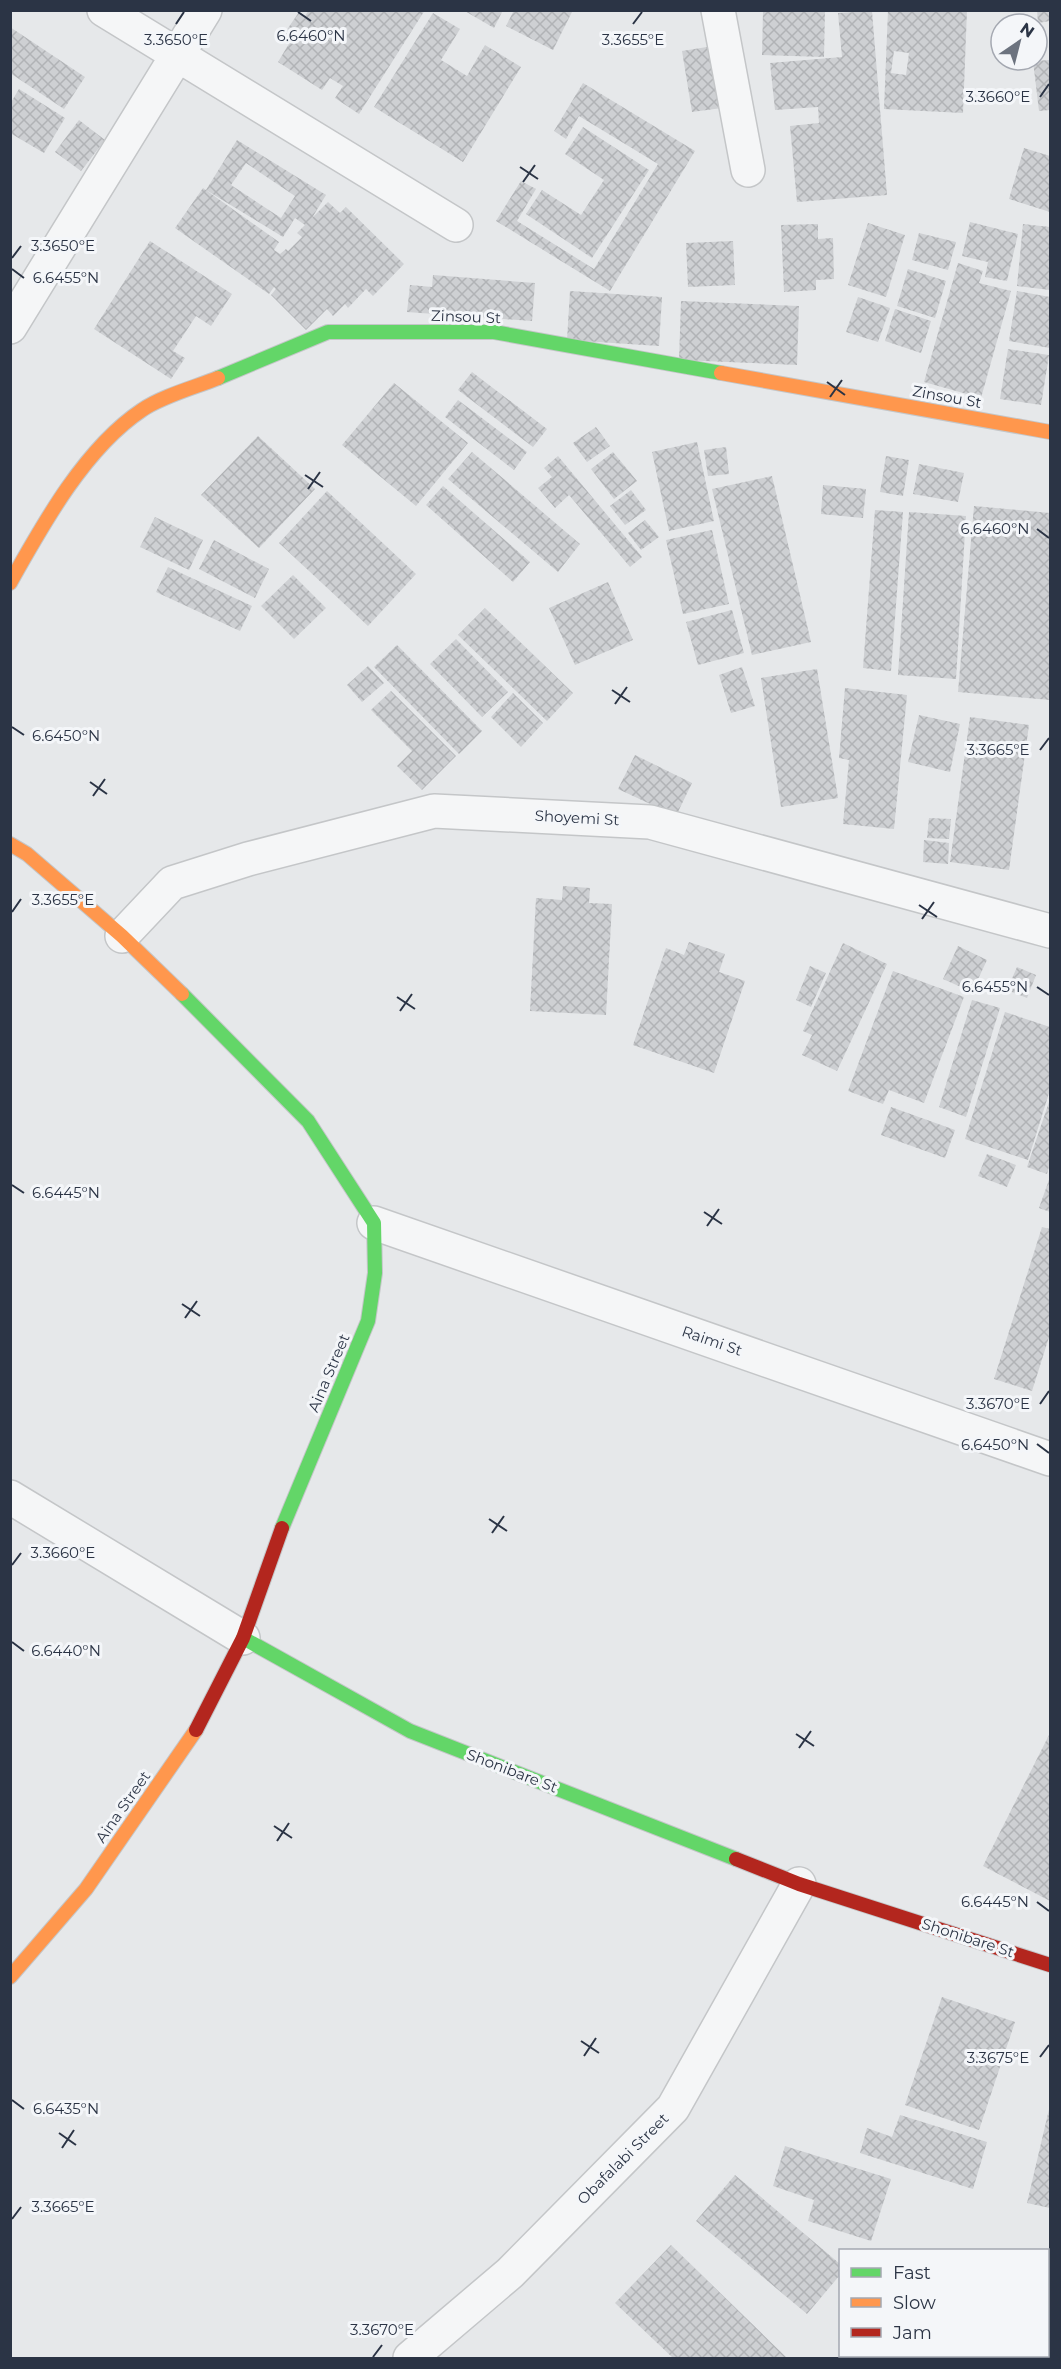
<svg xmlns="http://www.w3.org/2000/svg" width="1061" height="2369" viewBox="0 0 1061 2369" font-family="Montserrat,sans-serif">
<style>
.building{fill:url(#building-cross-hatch);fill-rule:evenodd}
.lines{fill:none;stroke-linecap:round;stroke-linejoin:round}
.street-casing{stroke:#c4c6c8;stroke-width:36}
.fast-casing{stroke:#c4c6c8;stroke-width:16}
.slow-casing{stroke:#c4c6c8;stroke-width:16}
.jam-casing{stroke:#c4c6c8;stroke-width:16}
.street{stroke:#f5f6f7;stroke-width:33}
.fast{stroke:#63d668;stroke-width:14}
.slow{stroke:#ff974d;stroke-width:14}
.jam{stroke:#b3261e;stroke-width:14}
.ticks{fill:none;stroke:#2b3445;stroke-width:2}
.labels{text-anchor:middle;stroke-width:6;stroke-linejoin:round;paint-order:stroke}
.street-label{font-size:15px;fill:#2b3445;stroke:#f4f6f9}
.ticks-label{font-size:15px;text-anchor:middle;fill:#2b3445;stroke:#f4f6f9;stroke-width:6;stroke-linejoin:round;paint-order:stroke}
</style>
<defs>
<pattern id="building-cross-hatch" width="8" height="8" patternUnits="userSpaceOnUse" patternTransform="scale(1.5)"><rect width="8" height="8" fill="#ced0d3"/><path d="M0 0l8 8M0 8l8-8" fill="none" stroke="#b1b3b6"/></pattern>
</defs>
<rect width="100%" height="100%" fill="#e6e8ea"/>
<!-- building -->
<path class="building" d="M309,10H425L359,114L335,98L343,86L330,78L322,90L278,62L290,42L282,37L299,12L305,16Z
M463,10H503L494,28Z
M514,10H573L553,50L506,26Z
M763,10H825L824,57L762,55Z
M888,10H967L963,113L884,109ZM894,51L909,53L906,75L891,73Z
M1037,10H1050V21L1038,23Z
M872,11L887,195L797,202L790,126L819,123L818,107L775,110L770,63L842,57L838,13Z
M433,13L460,29L441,60L467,76L485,45L521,67L463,162L374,107Z
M10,27L85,77L64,109L10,73Z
M713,46L722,108L692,112L682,51Z
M1050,60V110L1039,111L1033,61Z
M583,83L695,151L610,291L496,221L521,181L536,189L517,221L594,269L658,164L579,116L566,139L554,131Z
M19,89L65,118L44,153L10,133V104Z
M79,120L105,140L81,171L55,152Z
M583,127L649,170L592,258L526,214L542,190L581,215L604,180L565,154Z
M237,140L326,195L312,218L328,202L340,213L346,207L404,264L373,296L366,289L348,308L345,304L333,316L327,309L306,330L271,295L276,289L274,287L269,294L175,228L203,188L279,242L274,250L280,254L286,249L288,251L302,237L297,233L305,225L295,218L283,237L206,190ZM246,163L295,196L281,218L231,185Z
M1024,148L1050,156V212L1009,199Z
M970,222L1018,234L1007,281L985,277L988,262L962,256Z
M868,223L905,235L886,297L848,285Z
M818,224V239L833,238L834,279L816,280V290L784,292L781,225Z
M1023,224L1050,227V290L1017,286Z
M919,233L956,242L948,270L912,260Z
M150,241L232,294L211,326L196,316L173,351L185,358L171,379L94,329Z
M733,241L735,285L688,287L686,243Z
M958,263L983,271L979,283L1011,291L981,398L924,382Z
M908,269L946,281L935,318L897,306Z
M433,275L535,283L532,321L407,312L410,285L432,287Z
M570,291L662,297L659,346L567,340Z
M1017,291L1050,297V348L1009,341Z
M858,297L890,308L878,342L846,332Z
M681,301L799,306L797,365L679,360Z
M895,309L931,321L921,353L885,341Z
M1008,349L1049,355L1041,405L1000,399Z
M472,372L547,429L533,447L458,390Z
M394,383L468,443L416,506L342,445Z
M458,400L527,452L514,470L445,417Z
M596,427L610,446L587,462L573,443Z
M258,436L315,489L259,548L201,495Z
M697,442L714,521L669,531L652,452Z
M726,447L729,474L708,476L704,450Z
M472,452L580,544L558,572L448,479Z
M613,452L637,481L614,499L591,469Z
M558,456L642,557L630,567L569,495L555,508L538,488L552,477L544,468Z
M886,456L909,460L903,496L880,492Z
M919,464L964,473L958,502L913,494Z
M772,476L811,642L752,655L712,489Z
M823,485L866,489L863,518L821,514Z
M443,486L530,562L513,582L426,505Z
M631,490L646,510L625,525L610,506Z
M327,491L416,574L368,626L279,543Z
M974,506L1050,513V700L958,692Z
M875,510L903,512L891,671L863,668Z
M909,512L966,516L956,679L898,675Z
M155,517L203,540L189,570L140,547Z
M645,520L659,537L641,550L628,533Z
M712,530L729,604L683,614L666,540Z
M214,540L269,569L255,598L199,569Z
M168,567L252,606L240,631L156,592Z
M293,575L326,608L294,639L261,606Z
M608,582L633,640L575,665L549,608Z
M485,608L573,693L547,721L458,635Z
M732,610L744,653L698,665L686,622Z
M456,639L508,692L482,717L430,664Z
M397,645L482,731L459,754L374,667Z
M368,666L384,683L362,702L347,685Z
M742,667L755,706L731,713L719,675Z
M817,669L838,798L781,807L761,678Z
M845,688L907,695L894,829L843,824L849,760L839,758Z
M391,691L456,756L422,790L397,766L412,751L371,710Z
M513,693L543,723L521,747L491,717Z
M919,715L960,724L950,772L908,762Z
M970,717L1029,725L1009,870L950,862Z
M635,755L692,783L676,816L618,789Z
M929,818L951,819L949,839L927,838Z
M924,840L949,843L948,864L923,862Z
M563,886L590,888L589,903L612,904L606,1015L530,1011L536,898L562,900Z
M689,942L725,954L719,972L745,981L714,1073L633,1045L666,948L684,955Z
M843,943L887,964L837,1071L802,1055L812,1035L803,1031Z
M958,946L987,960L972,992L943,979Z
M810,966L826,973L811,1007L796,1000Z
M1017,967L1036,975L1027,998L1007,990Z
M893,971L964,997L924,1103L889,1090L883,1104L848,1091Z
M972,1000L1000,1008L966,1117L939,1107Z
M1005,1012L1050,1027V1090L1028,1160L965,1139Z
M1050,1099V1163L1047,1174L1027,1167Z
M891,1107L955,1130L945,1158L881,1135Z
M987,1154L1016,1165L1007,1187L978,1176Z
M1050,1177V1212L1039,1208Z
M1042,1227L1050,1229V1334L1032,1391L994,1379Z
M1050,1733V1901L983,1866Z
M942,1997L1015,2022L979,2130L905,2105Z
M1050,2105V2208L1027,2203Z
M900,2115L987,2142L973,2189L860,2153L867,2128L892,2137Z
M785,2146L891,2179L871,2241L808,2221L814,2200L773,2186Z
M735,2175L840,2264V2275L807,2314L696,2221Z
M671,2245L786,2357L784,2358H673L615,2303Z
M858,2356H883L880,2358H862Z
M890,2356H952L956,2358H887Z"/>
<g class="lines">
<defs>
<path id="street" d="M104,10L456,225
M718,10L748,170
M10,327L205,10
M122,936L172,883L248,859L434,811L650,822L1050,931
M374,1223L1050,1459
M10,1497L243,1638
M410,2358L510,2273L673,2108L799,1884"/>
<path id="fast" d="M218,378L328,332H494L721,373
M182,994L308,1121L374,1223L375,1273L368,1321L282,1528
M243,1638L410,1731L736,1859"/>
<path id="slow" d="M721,373L1050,432
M10,583C43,524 85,448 142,410C162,396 196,387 218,378
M10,844L27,854L122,936L182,994
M10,1977L86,1889L196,1730"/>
<path id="jam" d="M196,1730L243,1638L282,1528
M736,1859L799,1884L1050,1965"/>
</defs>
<!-- street casing -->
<use href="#street" class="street-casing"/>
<!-- fast casing -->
<use href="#fast" class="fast-casing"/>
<!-- slow casing -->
<use href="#slow" class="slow-casing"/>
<!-- jam casing -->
<use href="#jam" class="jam-casing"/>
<!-- street -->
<use href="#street" class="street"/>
<!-- fast -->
<use href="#fast" class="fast"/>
<!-- slow -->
<use href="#slow" class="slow"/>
<!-- jam -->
<use href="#jam" class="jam"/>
</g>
<!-- ticks -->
<path class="ticks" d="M298,12L311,21M176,24L184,12M633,24L642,12M1040,97L1049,84M520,167L538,179M523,182L535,165M12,258L21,246M12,269L24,278M827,382L845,395M830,397L842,380M305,475L323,487M308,489L320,472M1037,529L1049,538M612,690L630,702M615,704L627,687M12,727L24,735M1040,750L1049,738M90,782L107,794M93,796L105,779M919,905L937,917M12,912L21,899M922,919L934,902M1037,987L1049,995M397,997L415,1009M400,1011L412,994M12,1185L24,1193M704,1212L722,1224M707,1226L719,1209M182,1304L200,1316M185,1318L197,1301M1040,1404L1049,1391M1037,1444L1049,1453M489,1519L507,1531M492,1533L504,1516M12,1565L21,1553M12,1642L24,1651M796,1734L814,1746M799,1748L811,1731M274,1826L292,1838M277,1841L289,1823M1037,1902L1049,1911M581,2041L599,2053M584,2056L596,2038M1040,2057L1049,2045M12,2100L24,2109M59,2133L76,2145M62,2148L74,2130M12,2219L21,2207M373,2357L382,2345"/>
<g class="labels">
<!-- street labels -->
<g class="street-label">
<text transform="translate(466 317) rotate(2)" y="5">Zinsou St</text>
<text transform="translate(947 397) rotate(10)" y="5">Zinsou St</text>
<text transform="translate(577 818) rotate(3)" y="5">Shoyemi St</text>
<text transform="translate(712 1341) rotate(19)" y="5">Raimi St</text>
<text transform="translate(329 1373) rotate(-67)" y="5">Aina Street</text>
<text transform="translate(512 1771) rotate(21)" y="5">Shonibare St</text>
<text transform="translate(123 1807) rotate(-55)" y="5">Aina Street</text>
<text transform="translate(968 1938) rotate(18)" y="5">Shonibare St</text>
<text transform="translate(623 2159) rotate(-45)" y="5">Obafalabi Street</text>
</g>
</g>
<g class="ticks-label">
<text x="311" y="41">6.6460°N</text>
<text x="176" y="45">3.3650°E</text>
<text x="633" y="45">3.3655°E</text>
<text x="998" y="102">3.3660°E</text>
<text x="63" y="251">3.3650°E</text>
<text x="66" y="283">6.6455°N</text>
<text x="995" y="534">6.6460°N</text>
<text x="66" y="741">6.6450°N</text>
<text x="998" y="755">3.3665°E</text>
<text x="63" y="905">3.3655°E</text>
<text x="995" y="992">6.6455°N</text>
<text x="66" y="1198">6.6445°N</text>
<text x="998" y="1409">3.3670°E</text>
<text x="995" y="1450">6.6450°N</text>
<text x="63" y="1558">3.3660°E</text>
<text x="66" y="1656">6.6440°N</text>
<text x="995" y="1907">6.6445°N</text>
<text x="998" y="2063">3.3675°E</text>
<text x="66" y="2114">6.6435°N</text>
<text x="63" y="2212">3.3665°E</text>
<text x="382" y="2335">3.3670°E</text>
</g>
<!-- border -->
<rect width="1061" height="2369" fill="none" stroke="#2b3445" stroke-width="24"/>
<!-- legend -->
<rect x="839" y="2249" width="210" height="108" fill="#f4f6f9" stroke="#a4a8b1" stroke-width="1.5"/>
<rect x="851" y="2268" width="30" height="9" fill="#63d668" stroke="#a4a8b1" stroke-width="1.5"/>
<text x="893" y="2279" font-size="18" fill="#2b3445">Fast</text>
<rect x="851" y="2298" width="30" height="9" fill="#ff974d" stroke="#a4a8b1" stroke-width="1.5"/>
<text x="893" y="2309" font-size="18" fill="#2b3445">Slow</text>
<rect x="851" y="2328" width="30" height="9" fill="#b3261e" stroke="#a4a8b1" stroke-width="1.5"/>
<text x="893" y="2339" font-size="18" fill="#2b3445">Jam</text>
<!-- north arrow -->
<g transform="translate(1019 42) rotate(35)"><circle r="28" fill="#f4f6f9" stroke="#a4a8b1" stroke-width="1.5"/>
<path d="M0-4.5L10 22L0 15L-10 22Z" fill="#6c737f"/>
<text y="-9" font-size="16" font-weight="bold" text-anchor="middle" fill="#2b3445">N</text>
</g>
</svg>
